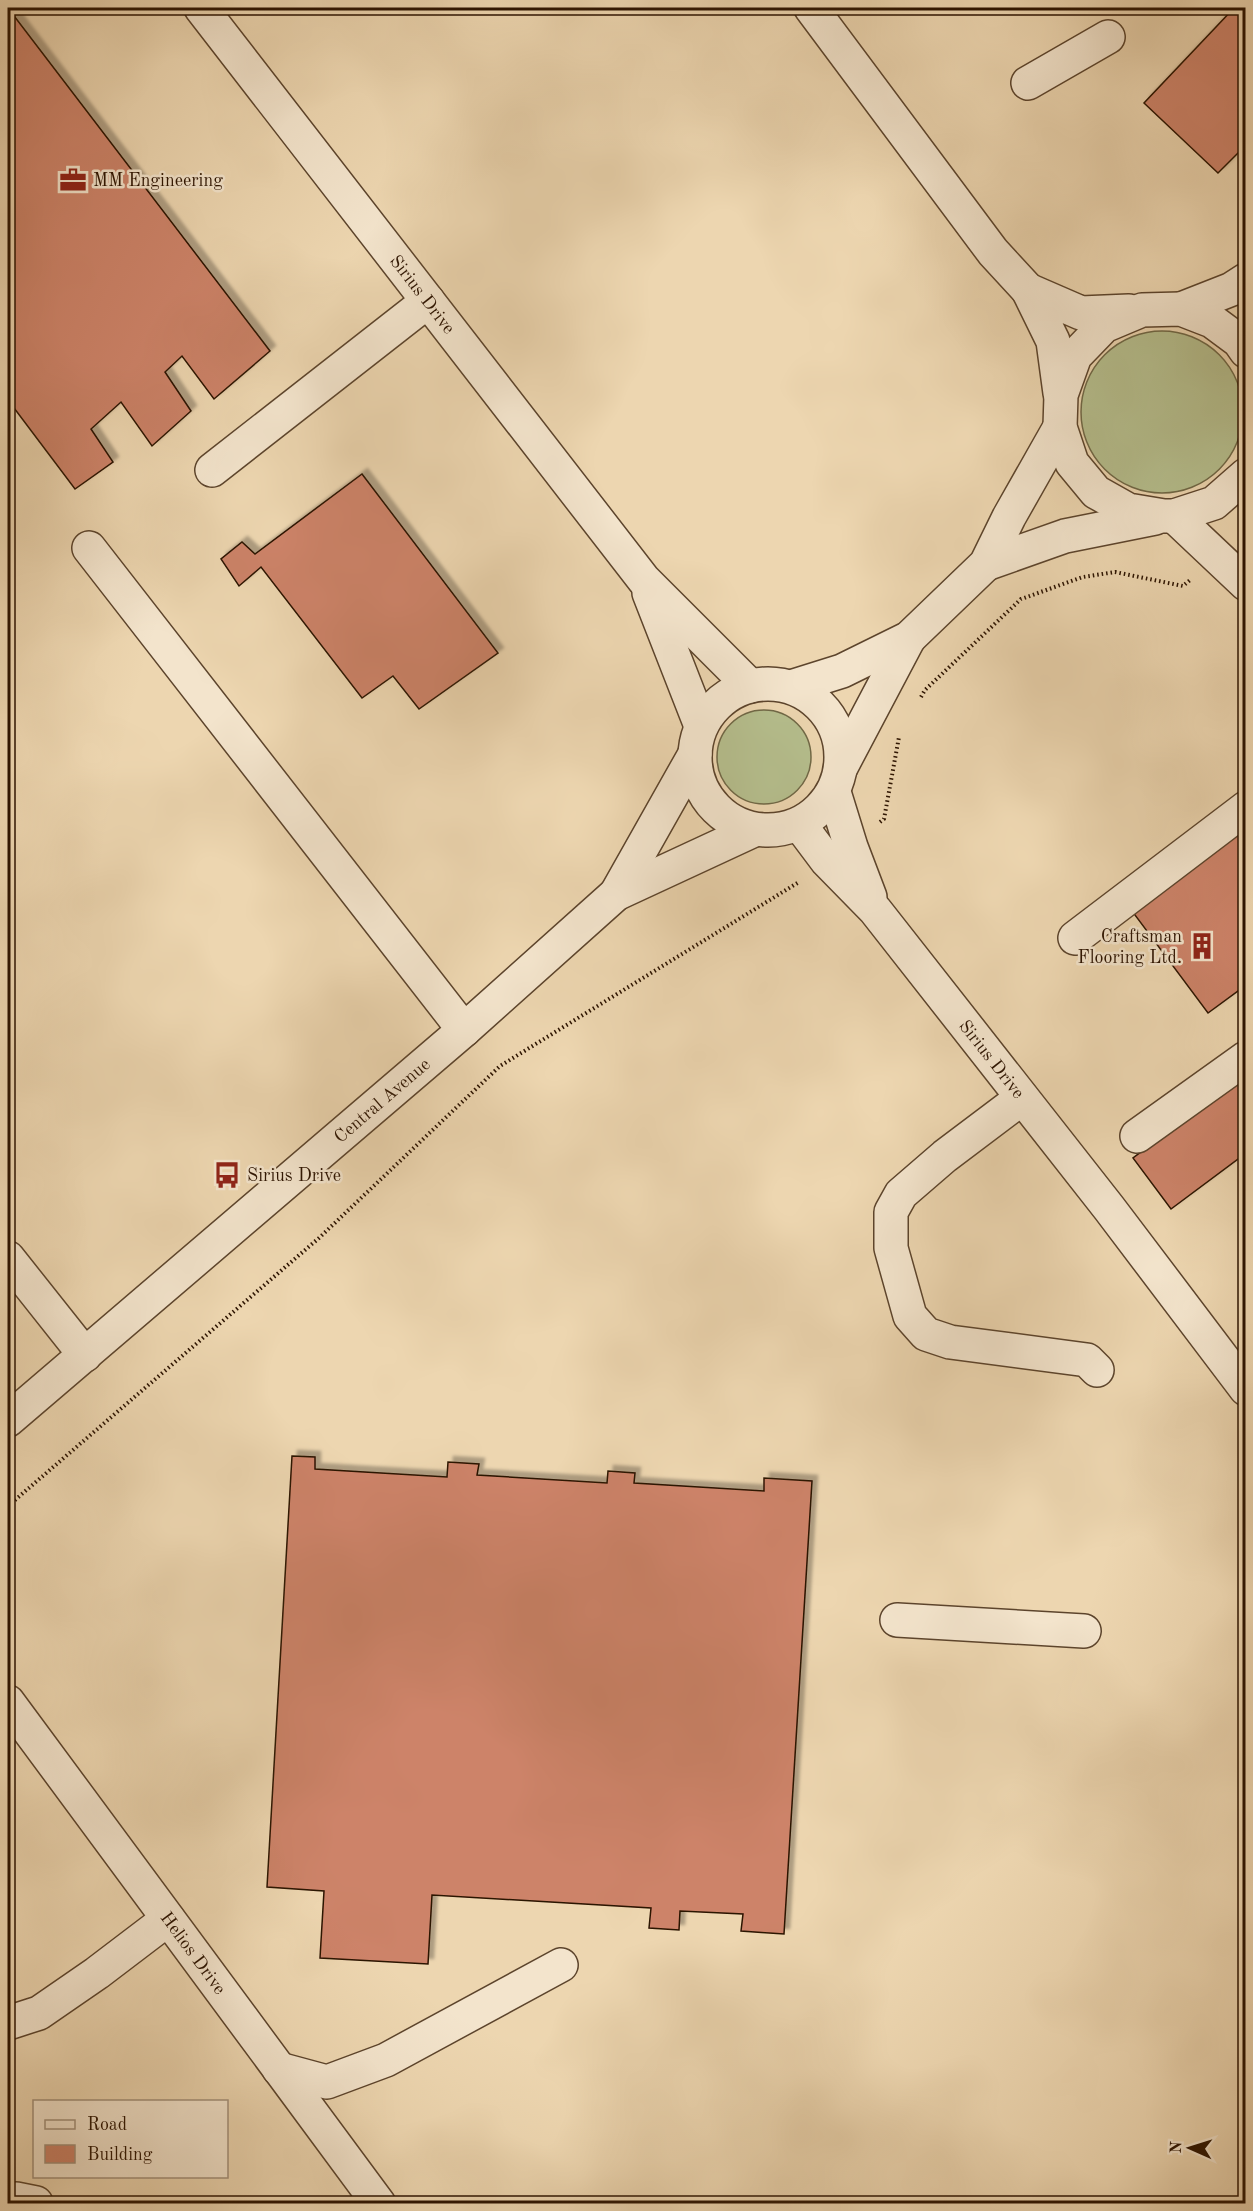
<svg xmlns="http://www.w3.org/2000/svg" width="1253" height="2211" viewBox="0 0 1253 2211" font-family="'Old Standard TT',serif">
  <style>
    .green { fill: #b5be8d; stroke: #706846; stroke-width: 1.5 }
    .building { fill: #cd8369; stroke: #2c1300; stroke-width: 1.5; filter: url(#shadow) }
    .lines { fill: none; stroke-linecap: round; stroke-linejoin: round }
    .minor-casing { stroke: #5c442c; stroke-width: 36 }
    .path { stroke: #2c1300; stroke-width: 4; stroke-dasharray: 1.5 3; stroke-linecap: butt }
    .minor { stroke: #f3e4cc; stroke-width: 33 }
    .labels { text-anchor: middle; stroke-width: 5; stroke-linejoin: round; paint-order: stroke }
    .poi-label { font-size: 18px; fill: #2c1300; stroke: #f3e4cc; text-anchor: start }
    .street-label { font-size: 18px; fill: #2c1300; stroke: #f3e4cc }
  </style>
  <defs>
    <filter id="shadow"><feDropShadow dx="5.5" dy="-5.5" stdDeviation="1.5" flood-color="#0004"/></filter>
  </defs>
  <rect width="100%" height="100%" fill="#edd6b0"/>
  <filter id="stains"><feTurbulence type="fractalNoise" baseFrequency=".00333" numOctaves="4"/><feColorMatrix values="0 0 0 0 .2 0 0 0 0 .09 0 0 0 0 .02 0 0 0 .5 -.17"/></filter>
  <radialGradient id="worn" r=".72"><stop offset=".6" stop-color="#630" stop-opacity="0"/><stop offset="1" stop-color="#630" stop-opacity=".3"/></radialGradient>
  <g class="green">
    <circle cx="1162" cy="412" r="81"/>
    <circle cx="764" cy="757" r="47"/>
  </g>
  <g class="building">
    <polygon points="8,8 270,351 214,399 182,356 165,372 191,411 152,446 121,402 91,429 113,462 75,489 8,400"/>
    <polygon points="1234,8 1246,8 1246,145 1218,173 1144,103"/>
    <polygon points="362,474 498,653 419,709 393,676 362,698 261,567 239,586 221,559 242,542 255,554"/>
    <polygon points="1233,828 1246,845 1246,985 1208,1013 1129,907"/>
    <polygon points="1246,1074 1246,1153 1171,1209 1133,1158"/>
    <polygon points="292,1456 315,1457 315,1469 447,1477 448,1462 479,1464 477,1475 607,1483 608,1471 635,1473 634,1483 764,1491 764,1478 812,1481 784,1934 741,1931 743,1914 680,1911 679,1930 649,1928 651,1908 432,1895 428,1964 320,1958 324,1891 267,1887"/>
  </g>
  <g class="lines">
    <defs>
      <g id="minor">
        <path id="s1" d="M201,8L644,580L750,686"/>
        <polyline points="811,8 993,252 1028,290"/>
        <polyline points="1028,83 1108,37"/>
        <polyline points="1181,309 1232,289 1246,280"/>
        <polyline points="1246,351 1239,341 1212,321 1181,309 1142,310 1104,326 1075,356 1061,395 1060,427 1072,463 1096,492 1128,510 1164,516 1174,516 1214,503 1246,475"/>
        <polyline points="1060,393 1053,341 1028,290 1081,313 1129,311"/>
        <polyline points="212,470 428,301"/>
        <polyline points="1174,516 1246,584"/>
        <polyline points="89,548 464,1030"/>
        <polyline points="986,564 1065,536 1155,518"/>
        <polyline points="649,593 701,726"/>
        <circle cx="768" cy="757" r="73"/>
        <polyline points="791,687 842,671 909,638 986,564 1009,517 1060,427"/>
        <polyline points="841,767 909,638"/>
        <polyline points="834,792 851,847 870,897"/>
        <path id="s2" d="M800,825L827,861L875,910L1109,1208L1246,1389"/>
        <polyline points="616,894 695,754"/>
        <polyline points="1075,938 1246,808"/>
        <polyline points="1022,1098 945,1156 901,1194 891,1212 891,1248 910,1316 926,1334 950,1342 1087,1360 1097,1370"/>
        <polyline points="1137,1136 1246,1058"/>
        <polyline points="8,1258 85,1355"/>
        <path id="s3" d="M8,1420L464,1030L616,894L754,830"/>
        <polyline points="897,1620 1084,1631"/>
        <path id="s4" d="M8,1702L379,2204"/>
        <polyline points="8,2023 39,2013 97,1973 168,1919"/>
        <polyline points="279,2069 327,2082 386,2060 561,1965"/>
        <polyline points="8,2202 16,2199 36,2203"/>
      </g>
    </defs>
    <use href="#minor" class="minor-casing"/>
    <g class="path">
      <polyline points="921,697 925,690 1021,599 1083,577 1115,572 1183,586 1190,580"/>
      <polyline points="880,822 884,819 899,737"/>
      <polyline points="8,1506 319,1238 500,1066 799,882"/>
    </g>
    <use href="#minor" class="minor"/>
  </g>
  <defs>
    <symbol id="office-bare" viewBox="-9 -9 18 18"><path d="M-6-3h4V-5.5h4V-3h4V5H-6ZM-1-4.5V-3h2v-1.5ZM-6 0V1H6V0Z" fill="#8f2418" stroke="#f3e4cc" stroke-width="2.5" paint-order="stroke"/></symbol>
    <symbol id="building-bare" viewBox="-9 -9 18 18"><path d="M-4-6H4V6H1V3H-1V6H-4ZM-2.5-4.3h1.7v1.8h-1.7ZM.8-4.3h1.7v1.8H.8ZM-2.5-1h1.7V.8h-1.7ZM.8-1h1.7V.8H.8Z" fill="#8f2418" stroke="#f3e4cc" stroke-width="2.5" paint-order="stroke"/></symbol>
    <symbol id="bus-bare" viewBox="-9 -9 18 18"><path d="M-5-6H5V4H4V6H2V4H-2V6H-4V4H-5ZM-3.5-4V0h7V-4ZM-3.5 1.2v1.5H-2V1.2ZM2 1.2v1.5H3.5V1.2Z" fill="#8f2418" stroke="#f3e4cc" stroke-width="2.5" paint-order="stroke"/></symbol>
  </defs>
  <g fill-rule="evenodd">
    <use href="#office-bare" x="54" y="161" width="38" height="38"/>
    <use href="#building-bare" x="1183" y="927" width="38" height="38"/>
    <use href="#bus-bare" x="208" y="1156" width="38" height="38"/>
  </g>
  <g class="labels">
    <g class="poi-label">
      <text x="93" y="186">MM Engineering</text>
      <text x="1182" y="942" text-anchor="end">Craftsman<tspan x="1182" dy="21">Flooring Ltd.</tspan></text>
      <text x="247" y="1181">Sirius Drive</text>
    </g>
    <g class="street-label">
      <text dy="6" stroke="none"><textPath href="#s1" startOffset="362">Sirius Drive</textPath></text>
      <text dy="6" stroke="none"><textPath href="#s2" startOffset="303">Sirius Drive</textPath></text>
      <text dy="6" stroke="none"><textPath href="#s3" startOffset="492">Central Avenue</textPath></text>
      <text dy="6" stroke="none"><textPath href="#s4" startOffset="312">Helios Drive</textPath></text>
    </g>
  </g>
  <rect width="1253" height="2211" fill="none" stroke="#edd6b0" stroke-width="30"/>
  <rect x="9" y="9" width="1235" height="2193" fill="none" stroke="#2c1300" stroke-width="3"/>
  <rect x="15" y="15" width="1223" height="2181" fill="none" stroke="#2c1300" stroke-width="1.5"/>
  <rect x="33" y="2100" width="195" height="78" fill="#f3e4cc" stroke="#a3907a" stroke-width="1.5"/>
  <rect x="45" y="2120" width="30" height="9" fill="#f3e4cc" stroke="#a3907a" stroke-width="1.5"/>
  <text x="87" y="2130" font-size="18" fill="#2c1300">Road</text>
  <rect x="45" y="2145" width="30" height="18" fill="#cd8369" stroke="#a3907a" stroke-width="1.5"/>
  <text x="87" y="2160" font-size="18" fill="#2c1300">Building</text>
  <g transform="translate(1190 2148) rotate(273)" stroke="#f3e4cc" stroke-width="4.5" paint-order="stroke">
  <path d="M0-4.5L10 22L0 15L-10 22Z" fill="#2c1300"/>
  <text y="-9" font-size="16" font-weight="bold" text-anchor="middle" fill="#2c1300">N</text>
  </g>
  <rect width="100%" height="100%" filter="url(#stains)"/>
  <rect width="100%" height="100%" fill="url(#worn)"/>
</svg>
